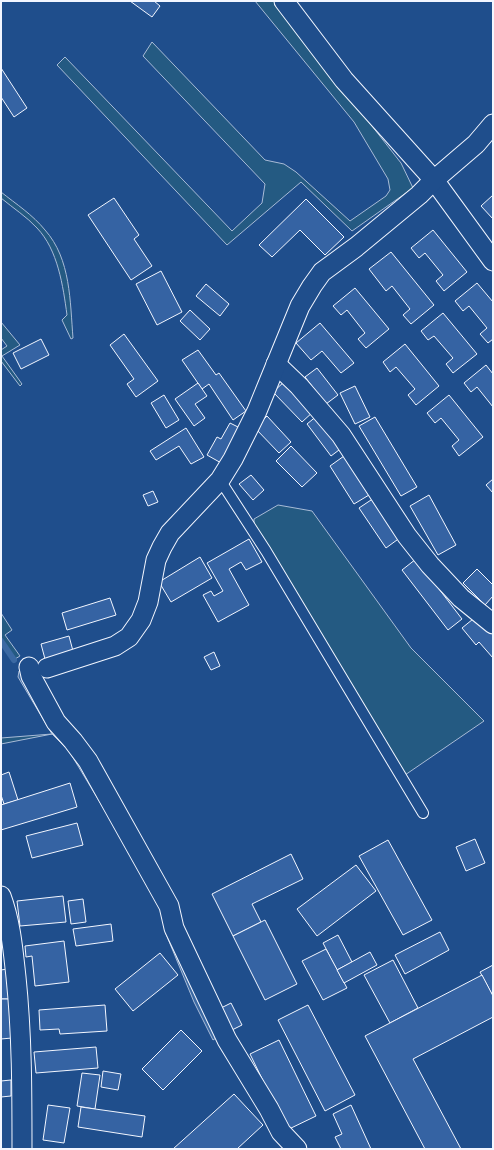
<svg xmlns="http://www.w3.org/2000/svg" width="494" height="1150" viewBox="0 0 494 1150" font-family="Merriweather,serif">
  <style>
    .green { fill: #245a82; stroke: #a8bbd7 }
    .water { fill: #3b69a3; stroke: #a8bbd7 }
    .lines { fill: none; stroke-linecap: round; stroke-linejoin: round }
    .stream { stroke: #3b69a3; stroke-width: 6 }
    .building { fill: #3563a3; stroke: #f2f6ff }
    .lane-casing { stroke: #f2f6ff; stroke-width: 12 }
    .street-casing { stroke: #f2f6ff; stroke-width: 21 }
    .lane { stroke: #1f4e8c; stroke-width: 10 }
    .street { stroke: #1f4e8c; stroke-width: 19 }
  </style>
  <rect width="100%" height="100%" fill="#1f4e8c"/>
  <g class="green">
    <polygon points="255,1 274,1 401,163 413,188 352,231 301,182 227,245 57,65 65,57 232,231 262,203 265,184 143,56 152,42 265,160 284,164 296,172 350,221 386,196 390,190 388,179 354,122"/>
    <path d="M1,192C16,204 33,215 45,230C71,259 70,302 73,338L71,339L62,320L67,315C63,286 58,250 37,228C27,217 13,208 1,198Z"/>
    <polygon points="1,322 20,345 2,356 22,384 20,386 1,361 1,350 7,346 1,338"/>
    <polygon points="278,505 312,511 411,648 484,721 405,775 254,524 254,519"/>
    <polygon points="1,613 12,630 5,635 20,656 15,659 1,639"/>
    <polygon points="52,734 1,744 1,738"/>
  </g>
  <polygon class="water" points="22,670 65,735 167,912 219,1036 213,1040 194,1002 166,934 165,920 162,912 116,829 69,751 52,734 18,677 19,671"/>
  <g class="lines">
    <polyline class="stream" points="1,641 14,660"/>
  </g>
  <g class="building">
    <polygon points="130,1 154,1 160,6 152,17"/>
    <polygon points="1,68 27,108 14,117 1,97"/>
    <polygon points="493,195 493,219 481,206"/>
    <polygon points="114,198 139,235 134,239 152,266 131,280 88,215"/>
    <polygon points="306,199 344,237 325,255 300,230 272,257 259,245"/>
    <polygon points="433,230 467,272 444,291 436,281 443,275 425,253 419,258 411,248"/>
    <polygon points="391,252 434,305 411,324 403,315 410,309 392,286 386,291 369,269"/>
    <polygon points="161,271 182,312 157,325 136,284"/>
    <polygon points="477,283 493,302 493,339 488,343 480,334 487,328 469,306 463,311 455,301"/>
    <polygon points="206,284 229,304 220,316 196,296"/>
    <polygon points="355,288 389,329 366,348 358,339 365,333 347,310 341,315 333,306"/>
    <polygon points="190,310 210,329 200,340 180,321"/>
    <polygon points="443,313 477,354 453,373 446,364 453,358 434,336 428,340 421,331"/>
    <polygon points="320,323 354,363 341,373 322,351 311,360 296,343"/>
    <polygon points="124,334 158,381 136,397 127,384 134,379 110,345"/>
    <polygon points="41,339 49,355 21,369 13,353"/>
    <polygon points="405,344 439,386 416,405 408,395 415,389 396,367 390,372 383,362"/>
    <polygon points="198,350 216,375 219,373 246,411 233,420 209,384 202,389 182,360"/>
    <polygon points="486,365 493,374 493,407 477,387 471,392 464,383"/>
    <polygon points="317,368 338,395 326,404 305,377"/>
    <polygon points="285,381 314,411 302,422 273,392"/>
    <polygon points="198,383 207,396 195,404 205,418 194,426 175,399"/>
    <polygon points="355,386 370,417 355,424 340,393"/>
    <polygon points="164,395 179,420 166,428 151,403"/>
    <polygon points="449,395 483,437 459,456 452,446 459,440 441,418 435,423 427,413"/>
    <polygon points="318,415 343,447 331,456 307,424"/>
    <polygon points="267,416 291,442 279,453 255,428"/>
    <polygon points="375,417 417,487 401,496 359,426"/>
    <polygon points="230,423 242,429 223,464 207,455 217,437 221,439"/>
    <polygon points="186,428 204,457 191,464 179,446 156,460 150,451"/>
    <polygon points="291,446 317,473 302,487 276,461"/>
    <polygon points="344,456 369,495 354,504 330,466"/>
    <polygon points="251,475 264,490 253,500 239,484"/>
    <polygon points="493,479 493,493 486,485"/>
    <polygon points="153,491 158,502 148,506 143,495"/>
    <polygon points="429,495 456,545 438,555 410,506"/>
    <polygon points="374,498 401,537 386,548 359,508"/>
    <polygon points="249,539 262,562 246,570 241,562 229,569 249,605 218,622 203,595 211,591 214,596 223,591 207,563"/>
    <polygon points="200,557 212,578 171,602 159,582"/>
    <polygon points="416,559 462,619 448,630 402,570"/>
    <polygon points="477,569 493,585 493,596 485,605 463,583"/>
    <polygon points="110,598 116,615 67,630 62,613"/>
    <polygon points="478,615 493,634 493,658 479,642 476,645 462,628"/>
    <polygon points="69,636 73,651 45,659 41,644"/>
    <polygon points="214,652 220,666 211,670 204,657"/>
    <polygon points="9,772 18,800 4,804 1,795 1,775"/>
    <polygon points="70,783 77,807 1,830 1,805"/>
    <polygon points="77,823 83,845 32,858 26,836"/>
    <polygon points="475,839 485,863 466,871 456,847"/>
    <polygon points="388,840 432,920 403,935 359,856"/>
    <polygon points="291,854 303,879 252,904 261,922 233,936 212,894"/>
    <polygon points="356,865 376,891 317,936 297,909"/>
    <polygon points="63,896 66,922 20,926 17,901"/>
    <polygon points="83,899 86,922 71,924 68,901"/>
    <polygon points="265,920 297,984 265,1000 233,936"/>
    <polygon points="111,924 113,941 76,946 73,929"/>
    <polygon points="440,932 449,950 405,974 395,955"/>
    <polygon points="338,935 352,962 337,970 323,943"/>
    <polygon points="64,941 69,982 35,986 32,956 26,957 25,946"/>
    <polygon points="326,949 347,988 323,1000 302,961"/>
    <polygon points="370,952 377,965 344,983 337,970"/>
    <polygon points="160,953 178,975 133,1011 115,989"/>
    <polygon points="393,960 418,1008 390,1023 364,975"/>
    <polygon points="493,965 493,996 480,972"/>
    <polygon points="7,969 9,999 1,999 1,970"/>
    <polygon points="482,975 493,996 493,1017 413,1059 461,1149 425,1149 365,1036"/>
    <polygon points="1,999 9,999 12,1038 1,1039"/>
    <polygon points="231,1003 242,1025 232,1030 221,1008"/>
    <polygon points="105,1005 107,1031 60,1034 59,1029 40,1030 39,1010"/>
    <polygon points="308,1005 355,1095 325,1111 278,1020"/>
    <polygon points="181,1030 202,1051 163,1090 142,1069"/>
    <polygon points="279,1040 316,1116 287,1130 250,1054"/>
    <polygon points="96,1047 98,1068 36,1073 34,1052"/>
    <polygon points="103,1071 121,1074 118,1090 101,1087"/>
    <polygon points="82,1073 100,1075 95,1109 77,1106"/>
    <polygon points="11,1080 11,1096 1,1097 1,1081"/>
    <polygon points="234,1094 263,1125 237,1149 173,1149"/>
    <polygon points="48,1105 70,1108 64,1143 43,1140"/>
    <polygon points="351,1105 371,1149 341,1149 335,1137 342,1134 333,1114"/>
    <polygon points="81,1107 145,1116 142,1137 78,1127"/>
  </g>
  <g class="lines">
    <defs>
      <polyline id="lane" points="220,480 266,551 423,813"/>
      <g id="street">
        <polyline points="284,1 344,80 434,180 493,261"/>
        <polyline points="276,364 299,386 341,435 407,536 430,565 461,598 493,624"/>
        <polyline points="29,667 31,676 56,722 73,741 88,761 169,906 174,928 227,1040 269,1109 281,1132 297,1149"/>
        <polyline points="47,668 115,646 129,637 141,620 148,602 156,560 162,547 170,533 220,480 233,459 257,411 300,306 312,286 322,272 356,247 419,195 434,180 476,144 493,124"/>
        <path d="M1,896C11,923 13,950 16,977C22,1035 22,1091 22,1149"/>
      </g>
    </defs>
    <use href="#lane" class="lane-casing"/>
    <use href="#street" class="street-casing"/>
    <use href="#lane" class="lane"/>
    <use href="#street" class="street"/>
  </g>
  <rect width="494" height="1150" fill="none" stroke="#f2f6ff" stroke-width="4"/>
</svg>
